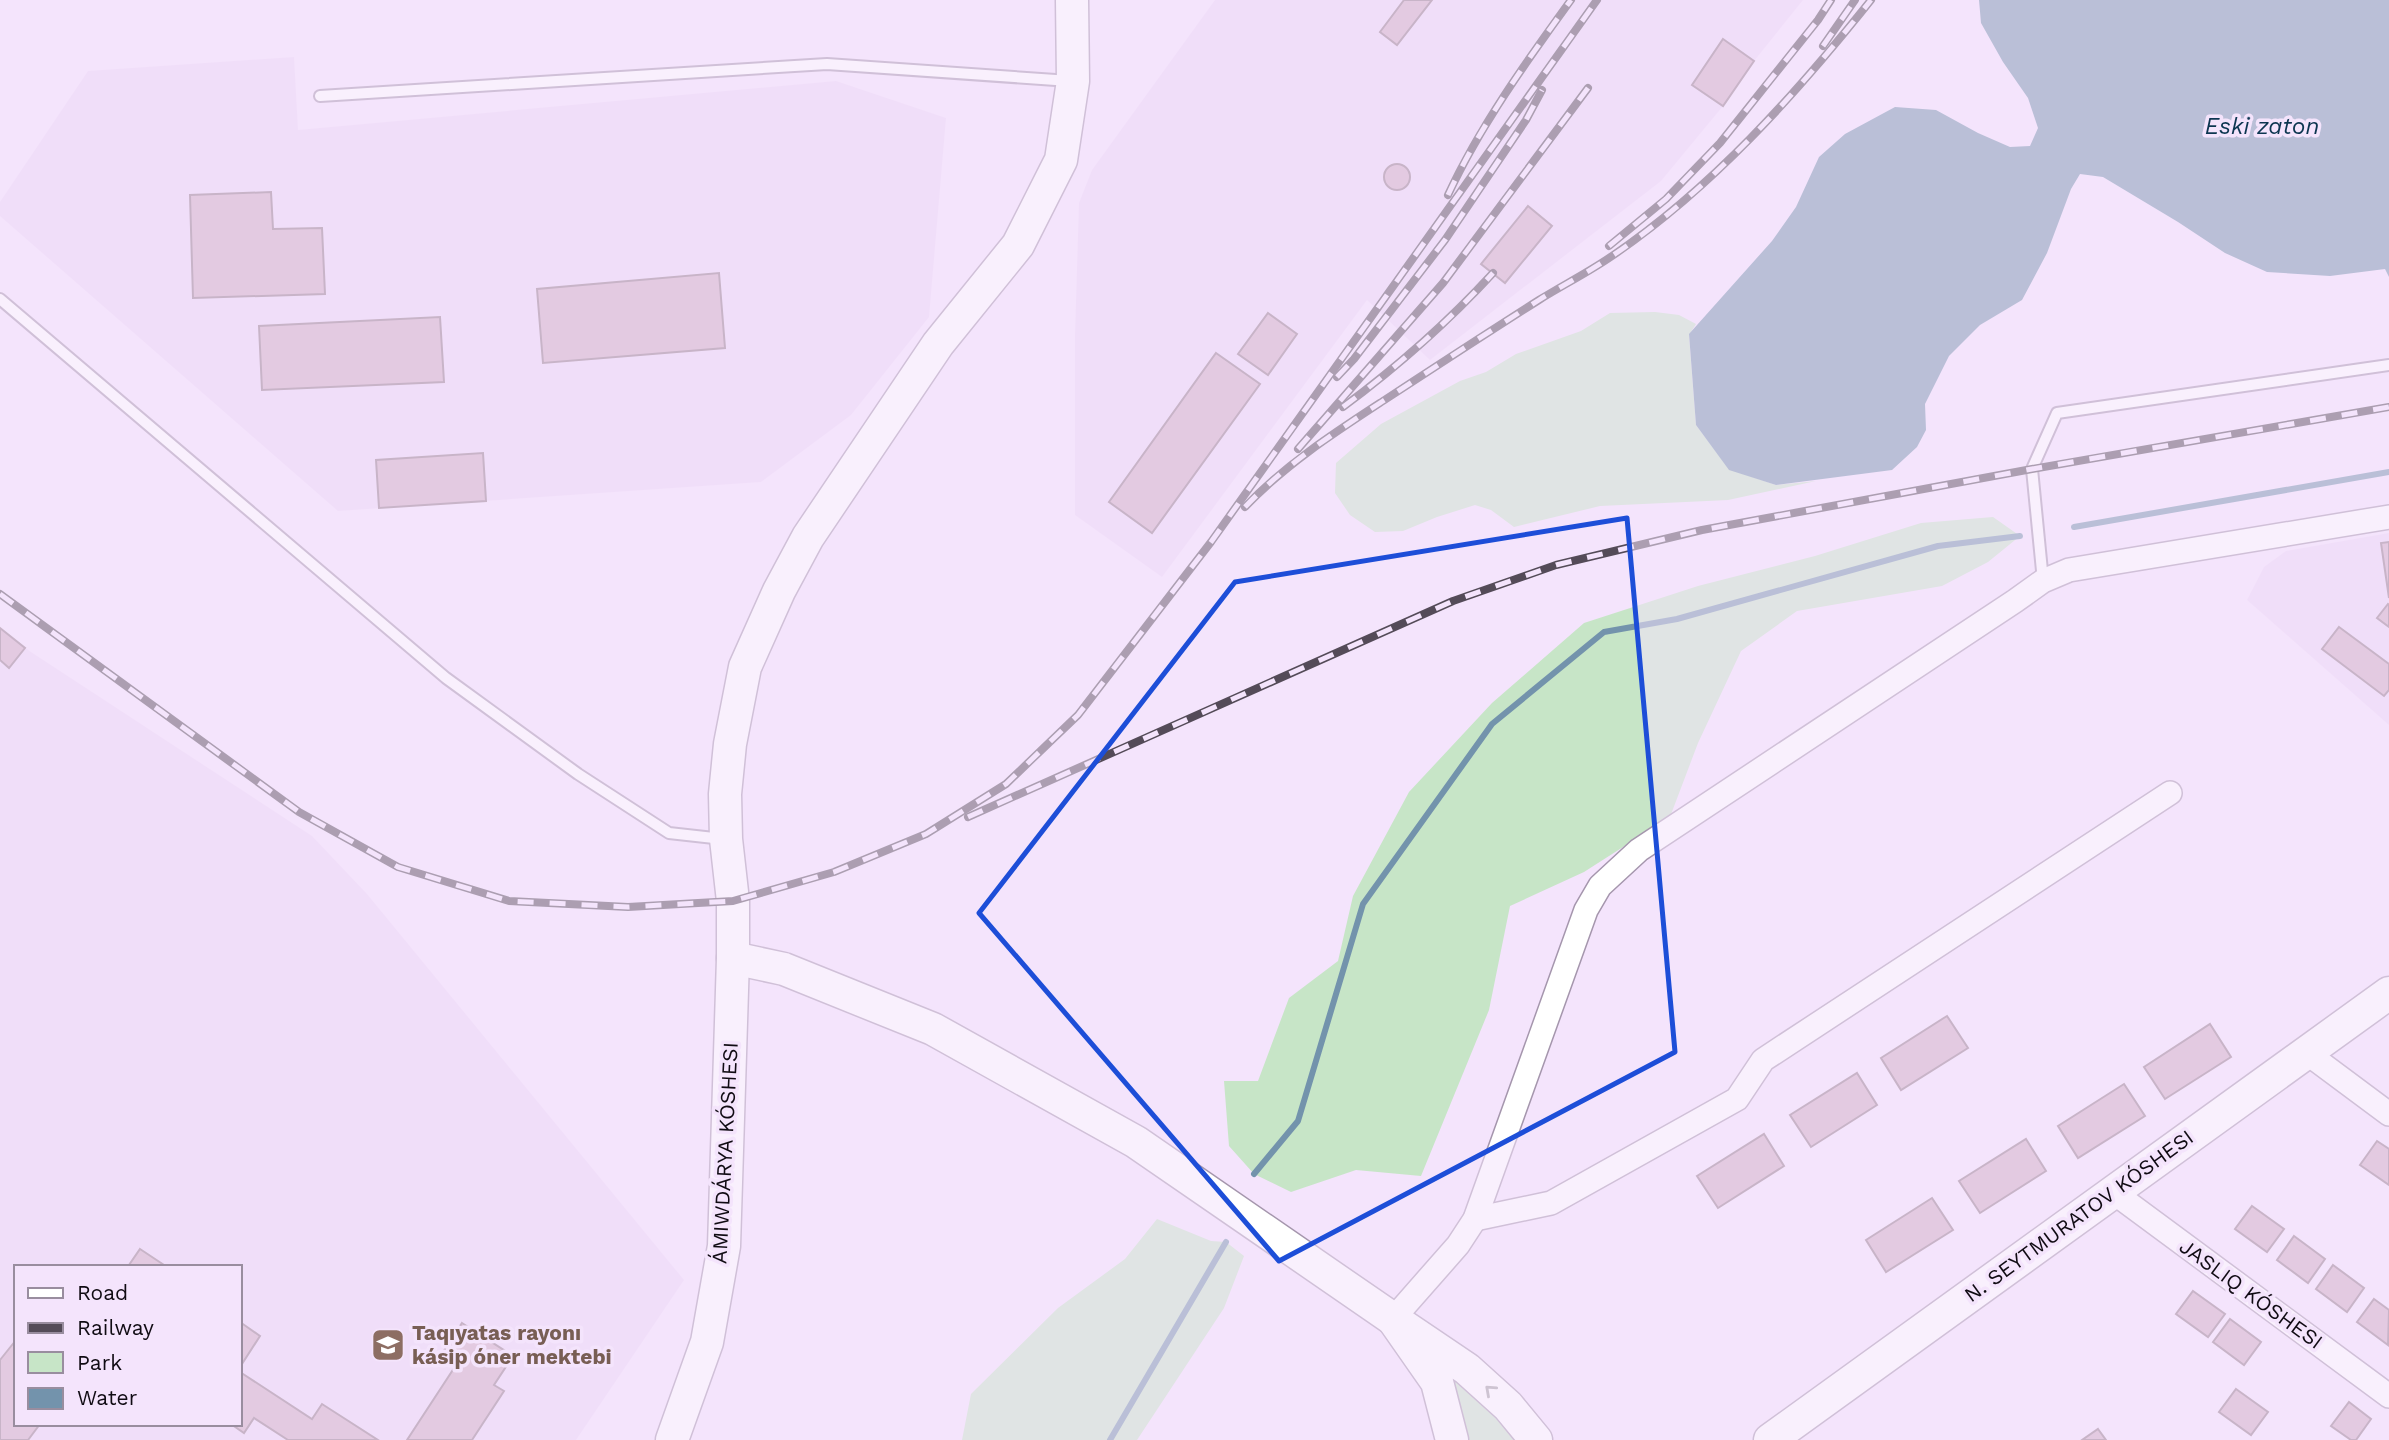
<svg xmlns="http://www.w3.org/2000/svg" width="2389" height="1440" viewBox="0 0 2389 1440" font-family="'Work Sans',sans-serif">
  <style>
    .built { fill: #ecd8f7; fill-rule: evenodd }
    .green { fill: #c7e5c7 }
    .water { fill: #7393ac }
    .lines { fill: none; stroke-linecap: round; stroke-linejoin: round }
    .stream { stroke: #7393ac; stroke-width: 6 }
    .building { fill: #cfabc2; stroke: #937b8a; stroke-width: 2 }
    .lane-casing { stroke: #a596ad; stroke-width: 14 }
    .street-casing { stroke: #a596ad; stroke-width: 26 }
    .secondary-casing { stroke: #a596ad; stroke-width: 35 }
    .lane { stroke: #fff; stroke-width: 10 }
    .street { stroke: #fff; stroke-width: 23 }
    .secondary { stroke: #fff; stroke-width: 32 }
    .rail-casing { stroke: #544b58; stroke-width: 8 }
    .rail { stroke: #f4e4fc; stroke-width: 5; stroke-dasharray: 16; stroke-linecap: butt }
    .oneway { stroke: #9f9da1 }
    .marked { fill: none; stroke: #1d4ed8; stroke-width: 5; stroke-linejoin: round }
    .labels { text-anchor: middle; stroke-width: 7; stroke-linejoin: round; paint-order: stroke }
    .street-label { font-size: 21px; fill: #100b13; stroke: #f4e4fc }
    .education-label { font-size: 21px; font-weight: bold; fill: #785e54; stroke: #f4e4fc; text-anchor: start }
    .water-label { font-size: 23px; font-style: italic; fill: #0c3550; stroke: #f4e4fc }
  </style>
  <rect width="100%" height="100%" fill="#f4e4fc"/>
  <g class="built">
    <polygon points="1215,0 1803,0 1754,61 1723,106 1661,181 1430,360 1367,300 1162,577 1075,515 1075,335 1079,203 1092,170"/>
    <polygon points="294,57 298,130 836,81 946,118 929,317 851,415 761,482 338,511 0,216 0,202 88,71"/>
    <polygon points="2389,533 2389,725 2247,600 2264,567 2286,551"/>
    <path d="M0,628L31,652L312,836L367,894L684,1280L576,1440H0ZM16,1267H240V1424H16Z"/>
  </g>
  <g class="green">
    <polygon points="1655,312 1679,315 1696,324 1689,335 1696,425 1729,469 1776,485 1816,481 1728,500 1600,506 1514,527 1491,510 1475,505 1437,517 1403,531 1375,532 1350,515 1335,493 1336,463 1381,424 1460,381 1486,372 1516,354 1581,331 1610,313"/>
    <polygon points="1993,517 2020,536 1988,562 1942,586 1797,611 1741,651 1698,743 1670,817 1584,872 1510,906 1489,1010 1421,1176 1356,1170 1291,1192 1254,1174 1229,1146 1224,1081 1258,1081 1289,998 1338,961 1353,896 1409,792 1492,703 1584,623 1698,586 1815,556 1921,523"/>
    <polygon points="1157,1219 1211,1241 1226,1242 1244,1256 1224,1308 1137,1440 962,1440 971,1394 1058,1308 1125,1259"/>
    <polygon points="1441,1367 1523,1440 1463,1440"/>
  </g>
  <polygon class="water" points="1979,0 2389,0 2389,277 2385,269 2330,276 2267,272 2225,253 2178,222 2103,177 2080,174 2071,189 2047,253 2022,300 1980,325 1949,356 1925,404 1926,430 1917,447 1892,470 1776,485 1729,470 1696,425 1689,334 1772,241 1796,207 1819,157 1845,134 1895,107 1936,110 1978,133 2010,147 2030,146 2038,128 2028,98 2003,62 1981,23"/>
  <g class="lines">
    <g class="stream">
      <polyline points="2074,527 2389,472"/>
      <polyline points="1254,1174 1298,1121 1363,904 1492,724 1604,632 1677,619 1938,546 2020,536"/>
      <polyline points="1110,1440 1226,1242"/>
    </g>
  </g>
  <g class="building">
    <polygon points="1404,0 1432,0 1397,45 1380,32"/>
    <polygon points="1723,39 1754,61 1723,106 1692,85"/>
    <circle cx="1397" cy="177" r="13"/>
    <polygon points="271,192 273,229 322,228 325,294 193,298 190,195"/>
    <polygon points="1528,206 1552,226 1505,283 1481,264"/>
    <polygon points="719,273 725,348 543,363 537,289"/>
    <polygon points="1268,313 1297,334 1268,375 1238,354"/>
    <polygon points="440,317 444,382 262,390 259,326"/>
    <polygon points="1216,353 1260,384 1152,533 1109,502"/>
    <polygon points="483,453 486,501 379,508 376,460"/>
    <polygon points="2389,542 2389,598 2381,543"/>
    <polygon points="2388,604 2389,605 2389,627 2377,618"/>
    <polygon points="2339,627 2389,664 2389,690 2384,696 2322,649"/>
    <polygon points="0,628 25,648 9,668 0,660"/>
    <polygon points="1947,1016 1968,1048 1901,1090 1881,1058"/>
    <polygon points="2210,1024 2231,1057 2165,1099 2144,1067"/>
    <polygon points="1857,1073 1877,1105 1811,1147 1790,1115"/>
    <polygon points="2124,1084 2145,1116 2078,1158 2058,1126"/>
    <polygon points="1764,1134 1784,1166 1718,1208 1697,1176"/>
    <polygon points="2026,1139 2046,1171 1980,1213 1959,1181"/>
    <polygon points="2377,1141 2389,1149 2389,1185 2360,1165"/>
    <polygon points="1932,1198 1953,1230 1886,1272 1866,1240"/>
    <polygon points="2252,1206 2284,1229 2267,1252 2235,1229"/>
    <polygon points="2294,1236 2325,1259 2308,1283 2277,1260"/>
    <polygon points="140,1249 167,1267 132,1267 129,1265"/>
    <polygon points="2333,1265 2364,1288 2347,1312 2316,1289"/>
    <polygon points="2193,1291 2225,1314 2208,1337 2176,1314"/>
    <polygon points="2374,1299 2389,1310 2388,1345 2357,1322"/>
    <polygon points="2230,1319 2261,1342 2244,1365 2213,1342"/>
    <polygon points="240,1322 260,1336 240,1367"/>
    <polygon points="462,1323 513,1356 494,1385 504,1391 472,1440 407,1440 458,1362 443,1352"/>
    <polygon points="16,1340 16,1424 40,1424 28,1440 0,1440 0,1360"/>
    <polygon points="240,1372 312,1419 322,1404 378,1440 288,1440 254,1418 244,1433 231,1424 240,1424"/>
    <polygon points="2236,1389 2268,1412 2251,1435 2219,1412"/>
    <polygon points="2349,1402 2371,1419 2356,1440 2351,1440 2331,1426"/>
    <polygon points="2098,1429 2106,1440 2082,1440"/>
  </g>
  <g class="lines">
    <defs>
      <g id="lane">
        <polyline points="320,96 827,64 1070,81"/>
        <polyline points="0,299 446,678 578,774 669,833 723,839"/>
        <polyline points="2043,581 2032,469 2057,413 2389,365"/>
      </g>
      <g id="street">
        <polyline points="2307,1053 2389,1114"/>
        <polyline points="2113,1192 2389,1396"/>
        <polyline points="1475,1219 1551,1203 1737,1099 1763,1060 2170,793"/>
        <polyline points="1393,1319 1458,1245 1475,1219 1586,910 1600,886 1639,850 2015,601 2043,581 2069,570 2389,517"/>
      </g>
      <g id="secondary">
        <polyline points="733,958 784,969 933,1029 1136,1142 1393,1319"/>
        <polyline points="672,1440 707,1342 724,1246 733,958 733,901 726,839 725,794 730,744 745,667 779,591 808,537 938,344 1018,245 1061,160 1073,81 1072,0"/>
        <polyline points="1452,1440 1437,1382 1393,1319 1467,1369 1508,1406 1536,1440"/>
        <polyline points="1770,1440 2389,993"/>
      </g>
    </defs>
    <use href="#lane" class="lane-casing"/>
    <use href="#street" class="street-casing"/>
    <use href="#secondary" class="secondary-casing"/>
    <use href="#lane" class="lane"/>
    <use href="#street" class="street"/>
    <use href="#secondary" class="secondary"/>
    <defs>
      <g id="rail">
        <polyline points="1823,46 1855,0"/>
        <path d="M1448,195C1480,126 1526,62 1571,0"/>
        <polyline points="1609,246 1666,199 1720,143 1818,20 1831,0"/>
        <polyline points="1337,377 1354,359 1445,240 1526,120 1542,90"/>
        <path d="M1343,407C1397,367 1447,323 1493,273"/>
        <polyline points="1298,449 1443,283 1588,88"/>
        <path d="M1245,507C1286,464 1334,433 1383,401C1435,367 1487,333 1539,300C1563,285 1589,272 1612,256C1712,188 1796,94 1871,0"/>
        <polyline points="0,594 299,812 398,867 509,901 628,907 733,901 834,872 926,834 1006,784 1078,715 1211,542 1597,0"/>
        <polyline points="968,817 1453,601 1556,565 1702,530 2032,469 2389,407"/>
      </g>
    </defs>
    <use href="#rail" class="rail-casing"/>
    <use href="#rail" class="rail"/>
  </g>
  <defs><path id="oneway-chevron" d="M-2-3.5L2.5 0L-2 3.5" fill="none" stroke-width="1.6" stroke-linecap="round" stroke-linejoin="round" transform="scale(1.75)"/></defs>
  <use class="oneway" href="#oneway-chevron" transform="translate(1490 1390) rotate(-138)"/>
  <path d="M0 0H2389V1440H0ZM1627,518L1675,1052L1279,1261L979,913L1235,582Z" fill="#f4e4fc" fill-opacity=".55" fill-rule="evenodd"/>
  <path class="marked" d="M1627,518L1675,1052L1279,1261L979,913L1235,582Z"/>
  <defs>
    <symbol id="school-square" viewBox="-11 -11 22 22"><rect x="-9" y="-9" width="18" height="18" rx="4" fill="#8d6e63" stroke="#f4e4fc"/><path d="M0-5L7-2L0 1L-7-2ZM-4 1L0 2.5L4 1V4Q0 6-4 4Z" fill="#fff"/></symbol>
  </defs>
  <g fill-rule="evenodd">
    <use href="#school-square" x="369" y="1326" width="38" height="38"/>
  </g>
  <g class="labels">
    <g class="street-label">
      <text transform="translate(725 1153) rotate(-87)" y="7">ÁMIWDÁRYA KÓSHESI</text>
      <text transform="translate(2079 1216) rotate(-36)" y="7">N. SEYTMURATOV KÓSHESI</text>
      <text transform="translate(2251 1294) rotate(36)" y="7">JASLIQ KÓSHESI</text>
    </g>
    <g class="education-label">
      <text x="412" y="1340">Taqıyatas rayonı<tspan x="412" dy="24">kásip óner mektebi</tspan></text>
    </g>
    <g class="water-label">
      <text x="2262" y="134">Eski zaton</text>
    </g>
  </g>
  <rect x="14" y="1265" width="228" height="161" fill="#f4e4fc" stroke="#998d9f" stroke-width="2"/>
  <rect x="28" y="1288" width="35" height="10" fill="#ffffff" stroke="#998d9f" stroke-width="2"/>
  <text x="77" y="1300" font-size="21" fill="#100b13">Road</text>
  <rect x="28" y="1323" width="35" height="10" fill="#544b58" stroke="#998d9f" stroke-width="2"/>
  <text x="77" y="1335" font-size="21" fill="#100b13">Railway</text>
  <rect x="28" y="1352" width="35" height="21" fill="#c7e5c7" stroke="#998d9f" stroke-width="2"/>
  <text x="77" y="1370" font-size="21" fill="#100b13">Park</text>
  <rect x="28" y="1388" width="35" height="21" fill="#7393ac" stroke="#998d9f" stroke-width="2"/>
  <text x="77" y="1405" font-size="21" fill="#100b13">Water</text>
</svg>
